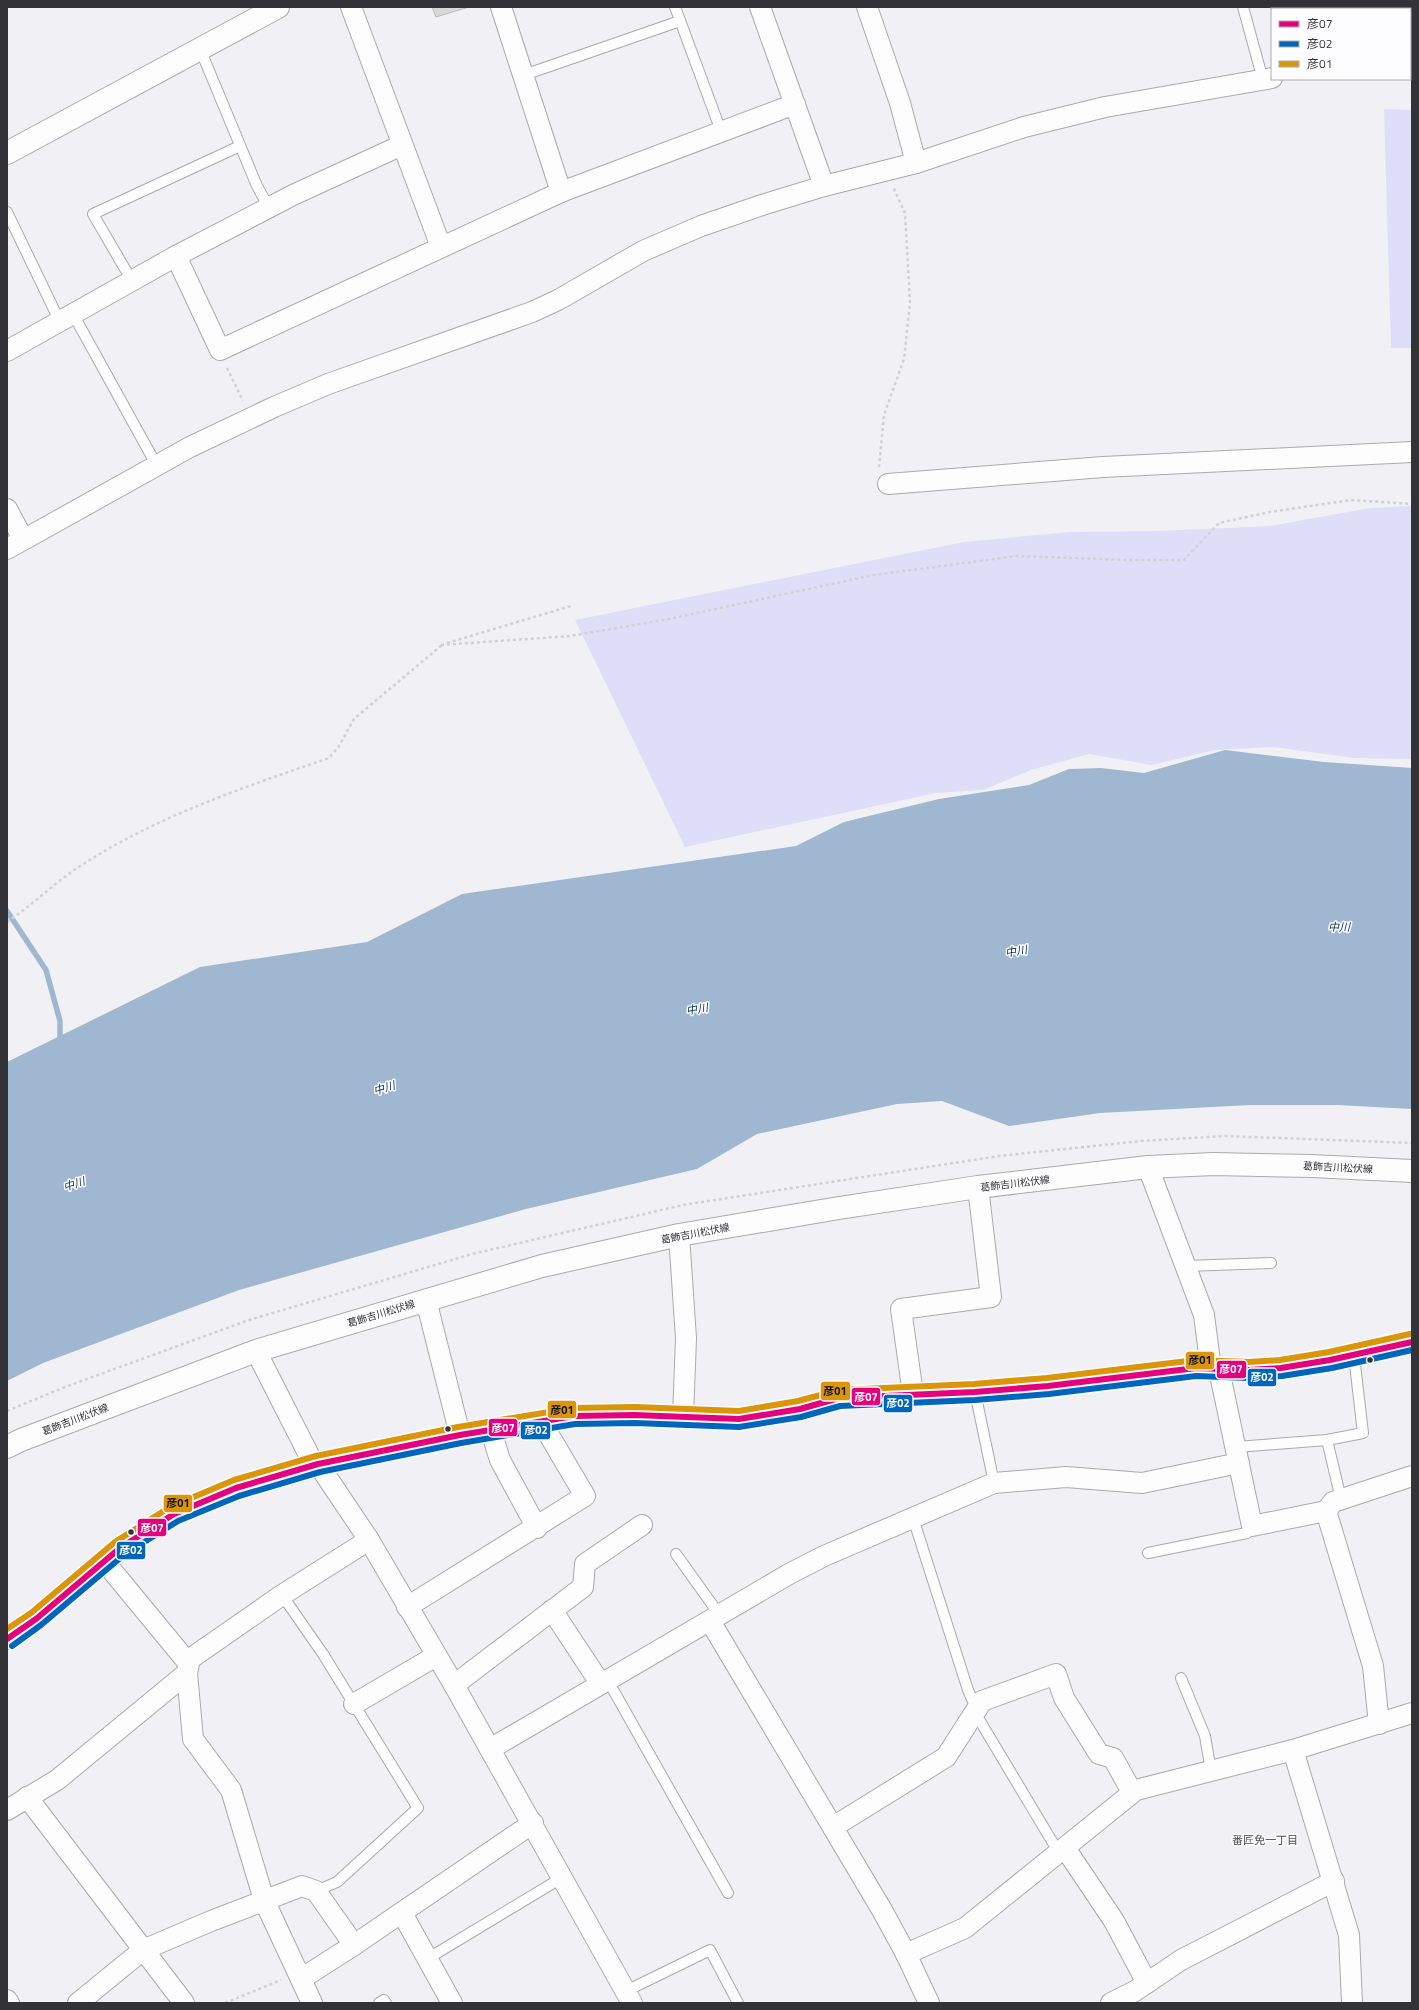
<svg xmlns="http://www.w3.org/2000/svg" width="1419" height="2010" viewBox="0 0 1419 2010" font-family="'Titillium Web','Noto Sans JP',sans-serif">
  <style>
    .green { fill: #dedef8 }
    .water { fill: #a0b7d1 }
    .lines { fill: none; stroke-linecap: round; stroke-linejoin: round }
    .stream { stroke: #a0b7d1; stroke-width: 5.5 }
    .building { fill: #d9d8d9; stroke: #bcbbbc }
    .lane-casing { stroke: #aaaaae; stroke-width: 12 }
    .street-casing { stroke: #aaaaae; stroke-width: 22 }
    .secondary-casing { stroke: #aaaaae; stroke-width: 24 }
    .primary-casing { stroke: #aaaaae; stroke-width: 24 }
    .path { stroke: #d1d1d2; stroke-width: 2.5; stroke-dasharray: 3 3; stroke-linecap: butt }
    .lane { stroke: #fdfdfe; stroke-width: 10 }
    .street { stroke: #fdfdfe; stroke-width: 20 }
    .secondary { stroke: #fdfdfe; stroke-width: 22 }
    .primary { stroke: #fdfdfe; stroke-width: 22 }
    .bus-1-casing { stroke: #fdfdff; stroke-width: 9 }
    .bus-2-casing { stroke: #fdfdff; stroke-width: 9 }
    .bus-3-casing { stroke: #fdfdff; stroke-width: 9 }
    .bus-1 { stroke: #e5007d; stroke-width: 6 }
    .bus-2 { stroke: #0065bd; stroke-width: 6 }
    .bus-3 { stroke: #da9508; stroke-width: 6 }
    .bus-dot { fill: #333337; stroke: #fdfdff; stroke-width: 1.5 }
    .labels { text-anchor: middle; stroke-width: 3; stroke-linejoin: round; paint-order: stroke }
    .street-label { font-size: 10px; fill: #333337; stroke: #fdfdff }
    .water-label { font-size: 11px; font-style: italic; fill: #002f5b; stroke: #fdfdff }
    .neighbourhood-label { font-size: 11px; fill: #4b4b52; stroke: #fdfdff }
    .line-badge { stroke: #fdfdff; stroke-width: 1.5 }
    .badge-label { font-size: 11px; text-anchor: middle; font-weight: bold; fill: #fff }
    .pale-badge-label { font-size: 11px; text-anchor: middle; font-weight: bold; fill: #111 }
  </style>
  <rect width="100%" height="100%" fill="#f1f1f5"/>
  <g class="green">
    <polygon points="1384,109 1412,110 1412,348 1391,348"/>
    <polygon points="1412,506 1412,759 1354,758 1273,747 1215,750 1152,765 1089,754 1031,770 983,790 936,793 685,847 575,620 964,542 1070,532 1160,531 1270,526 1370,508"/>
  </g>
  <polygon class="water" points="1225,750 1324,762 1412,768 1412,1109 1337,1105 1250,1105 1100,1113 1009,1126 942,1101 897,1104 757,1134 697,1169 526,1209 239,1290 43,1363 7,1381 7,1062 200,967 367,942 462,894 796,846 844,822 939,799 1029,785 1069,769 1101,768 1144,773"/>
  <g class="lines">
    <polyline class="stream" points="7,911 46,970 60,1021 60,1043"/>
  </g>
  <polygon class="building" points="432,7 469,7 436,17"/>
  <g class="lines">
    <defs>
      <g id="lane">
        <polyline points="675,7 721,131"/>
        <polyline points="1243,7 1263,80"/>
        <polyline points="200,49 257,186 269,208"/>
        <polyline points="524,75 680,21"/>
        <polyline points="7,212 60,322"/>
        <polyline points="132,281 93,214 240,146"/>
        <polyline points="73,314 157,466"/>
        <polyline points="1185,1266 1271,1263"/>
        <polyline points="975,1392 994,1483"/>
        <polyline points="1327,1440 1363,1433 1354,1356"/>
        <polyline points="1236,1447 1327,1440 1341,1499"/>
        <polyline points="913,1518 968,1690 976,1708"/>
        <polyline points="1148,1553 1247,1533 1252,1526"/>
        <polyline points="676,1554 719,1614"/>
        <polyline points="282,1595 323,1654 418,1808 337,1882 316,1891"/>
        <polyline points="1181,1678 1205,1736 1211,1771"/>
        <polyline points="607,1679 728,1893"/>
        <polyline points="974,1711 1059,1853"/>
        <polyline points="427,1959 563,1877"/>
        <polyline points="626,1991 710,1950 738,2003"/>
        <polyline points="379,2003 384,2000 386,2003"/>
      </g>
      <g id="street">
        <polyline points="351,7 441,247"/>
        <polyline points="501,7 561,192"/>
        <polyline points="760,7 824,186"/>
        <polyline points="867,7 900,103 916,163"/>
        <polyline points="1410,62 1412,62"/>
        <polyline points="176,256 220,350 561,192 795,104"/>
        <polyline points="7,351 176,256 293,195 402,145"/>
        <polyline points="888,484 1103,467 1412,452"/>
        <polyline points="7,509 23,539"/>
        <polyline points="7,549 190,447 274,407 328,384 532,312 558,300 643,251 701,226 762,205 824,186 916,163 1024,127 1105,107 1272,78"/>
        <polyline points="1148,1167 1204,1315 1211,1369"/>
        <polyline points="679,1235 686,1338 683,1417"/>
        <polyline points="426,1300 460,1435"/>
        <polyline points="256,1351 314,1465"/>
        <polyline points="1219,1370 1252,1526 1326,1511 1373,1666 1379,1724"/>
        <polyline points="913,1394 901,1309 991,1297 978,1187"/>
        <polyline points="491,1431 500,1460 537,1528"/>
        <polyline points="318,1464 369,1540 454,1685 632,2003"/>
        <polyline points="1326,1511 1333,1502 1412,1476"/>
        <polyline points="104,1561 189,1664 187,1673 193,1739 231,1790 264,1900 312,2003"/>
        <polyline points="407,1607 585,1496 542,1423"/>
        <polyline points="552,1610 600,1683"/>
        <polyline points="710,1621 882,1910 906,1954 929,2003"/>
        <path d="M7,1639L36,1619L120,1548L174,1514L236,1488L318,1464L460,1435L574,1416L635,1415L739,1419L800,1409L839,1398L975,1392L1048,1386L1196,1368C1224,1369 1252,1371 1281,1368C1325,1363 1368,1352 1412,1342"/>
        <polyline points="187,1661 282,1595 369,1540"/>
        <polyline points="454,1685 583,1587 585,1564 642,1525"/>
        <polyline points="354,1704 436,1656"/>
        <polyline points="490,1749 789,1574 824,1556 994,1483 1066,1477 1142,1483 1239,1463"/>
        <polyline points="1293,1750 1349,1935 1352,2003"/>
        <polyline points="27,1797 184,2003"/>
        <polyline points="7,1810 57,1780 187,1673"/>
        <polyline points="833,1827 946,1757 982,1701 1056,1674 1064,1698 1099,1754 1113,1758 1132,1792"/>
        <polyline points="1065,1848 1114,1921 1147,1983"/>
        <polyline points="402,1913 452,2003"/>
        <polyline points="906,1954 965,1928 1136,1790 1293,1750 1412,1713"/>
        <polyline points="301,1979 354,1945 533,1823"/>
        <polyline points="7,2000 9,2003"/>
        <polyline points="78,2003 143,1950 211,1921 302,1886 316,1891 354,1945"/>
        <polyline points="1111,2003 1135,1991 1181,1960 1334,1881"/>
      </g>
      <polyline id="secondary" points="7,153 278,7"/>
      <polyline id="primary" points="7,1447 21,1440 256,1351 542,1266 679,1235 839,1208 978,1187 1148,1167 1213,1164 1312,1166 1412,1171"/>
    </defs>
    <use href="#lane" class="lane-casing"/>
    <use href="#street" class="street-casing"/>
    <use href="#secondary" class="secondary-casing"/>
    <use href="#primary" class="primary-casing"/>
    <g class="path">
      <polyline points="227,368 243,401"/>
      <polyline points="879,467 884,415 904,359 910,303 905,213 893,187"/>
      <polyline points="447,643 571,606"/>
      <polyline points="441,645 570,636 669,619 874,575 1017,556 1127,560 1184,560 1219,523 1270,512 1351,500 1412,504"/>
      <path d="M7,922C34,904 57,880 85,863C160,815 245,787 329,758L339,746L354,719L442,645"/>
      <polyline points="7,1411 65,1387 249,1320 472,1254 683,1205 999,1156 1141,1141 1225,1136 1412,1143"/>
      <polyline points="225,2003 281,1980"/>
    </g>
    <use href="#lane" class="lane"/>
    <use href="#street" class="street"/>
    <use href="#secondary" class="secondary"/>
    <use href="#primary" class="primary"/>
    <defs>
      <polyline id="bus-1" points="7,1639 36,1619 120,1548 174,1514 236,1488 318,1464 460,1435 574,1416 635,1415 739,1419 800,1409 839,1398 975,1392 1048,1386 1196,1368 1249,1370 1281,1368 1330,1360 1412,1342"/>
      <polyline id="bus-2" points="12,1646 41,1625 125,1554 178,1521 239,1496 320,1472 461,1443 575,1424 635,1423 739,1427 801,1417 840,1406 975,1400 1049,1394 1196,1376 1249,1378 1282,1376 1332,1368 1412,1350"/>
      <polyline id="bus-3" points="7,1629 31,1613 115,1542 170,1507 234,1480 316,1456 458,1427 573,1408 635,1407 739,1411 798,1401 839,1390 974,1384 1047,1378 1196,1360 1249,1362 1280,1360 1329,1352 1410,1334"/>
    </defs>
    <use href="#bus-1" class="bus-1-casing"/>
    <use href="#bus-2" class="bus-2-casing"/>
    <use href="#bus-3" class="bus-3-casing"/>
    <use href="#bus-1" class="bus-1"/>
    <use href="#bus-2" class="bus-2"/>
    <use href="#bus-3" class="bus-3"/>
  </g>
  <g class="bus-dot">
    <circle cx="1370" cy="1360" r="3.5"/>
    <circle cx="448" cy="1429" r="3.5"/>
    <circle cx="131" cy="1532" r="3.5"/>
  </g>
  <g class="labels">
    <g class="street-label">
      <text transform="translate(1338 1167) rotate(3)" y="4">葛飾吉川松伏線</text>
      <text transform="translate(1015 1183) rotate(-7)" y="4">葛飾吉川松伏線</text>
      <text transform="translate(695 1233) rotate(-11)" y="4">葛飾吉川松伏線</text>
      <text transform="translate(381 1313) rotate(-17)" y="4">葛飾吉川松伏線</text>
      <text transform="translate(75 1419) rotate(-21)" y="4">葛飾吉川松伏線</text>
    </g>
    <g class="water-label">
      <text x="1339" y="931">中川</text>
      <text transform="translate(1016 951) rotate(-9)" y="4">中川</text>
      <text transform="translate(697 1009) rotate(-10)" y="4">中川</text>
      <text transform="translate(384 1088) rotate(-17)" y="4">中川</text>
      <text transform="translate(74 1184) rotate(-18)" y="4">中川</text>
    </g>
    <g class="neighbourhood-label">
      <text x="1265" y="1844">番匠免一丁目</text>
    </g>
  </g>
  <g class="line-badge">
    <rect x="1185" y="1351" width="30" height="19" rx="4" fill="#da9508"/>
    <rect x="1216" y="1360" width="31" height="19" rx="4" fill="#e5007d"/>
    <rect x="1247" y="1368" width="30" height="19" rx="4" fill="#0065bd"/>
    <rect x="820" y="1381" width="31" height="20" rx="4" fill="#da9508"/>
    <rect x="851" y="1387" width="30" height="19" rx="4" fill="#e5007d"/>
    <rect x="883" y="1394" width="30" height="19" rx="4" fill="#0065bd"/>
    <rect x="547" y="1400" width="30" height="19" rx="4" fill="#da9508"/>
    <rect x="488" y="1418" width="30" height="19" rx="4" fill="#e5007d"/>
    <rect x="520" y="1421" width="31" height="19" rx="4" fill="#0065bd"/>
    <rect x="163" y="1494" width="30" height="19" rx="4" fill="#da9508"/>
    <rect x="137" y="1518" width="30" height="19" rx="4" fill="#e5007d"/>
    <rect x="116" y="1541" width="30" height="19" rx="4" fill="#0065bd"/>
  </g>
  <g class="badge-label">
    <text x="1231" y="1373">彦07</text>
    <text x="1262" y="1381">彦02</text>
    <text x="866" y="1401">彦07</text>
    <text x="898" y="1407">彦02</text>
    <text x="503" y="1432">彦07</text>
    <text x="536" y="1434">彦02</text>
    <text x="152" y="1532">彦07</text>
    <text x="131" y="1554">彦02</text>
  </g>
  <g class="pale-badge-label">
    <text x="1200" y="1364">彦01</text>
    <text x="835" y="1395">彦01</text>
    <text x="562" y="1414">彦01</text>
    <text x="178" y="1507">彦01</text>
  </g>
  <rect width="1419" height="2010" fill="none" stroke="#333337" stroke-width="16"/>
  <rect x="1271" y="8" width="140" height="72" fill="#fdfdff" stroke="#acacaf"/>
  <rect x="1279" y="21" width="20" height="6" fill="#e5007d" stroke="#acacaf"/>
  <text x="1307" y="28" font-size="12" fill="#333337">彦07</text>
  <rect x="1279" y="41" width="20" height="6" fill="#0065bd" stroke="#acacaf"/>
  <text x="1307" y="48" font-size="12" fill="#333337">彦02</text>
  <rect x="1279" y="61" width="20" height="6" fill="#da9508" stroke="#acacaf"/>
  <text x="1307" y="68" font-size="12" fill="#333337">彦01</text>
</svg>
